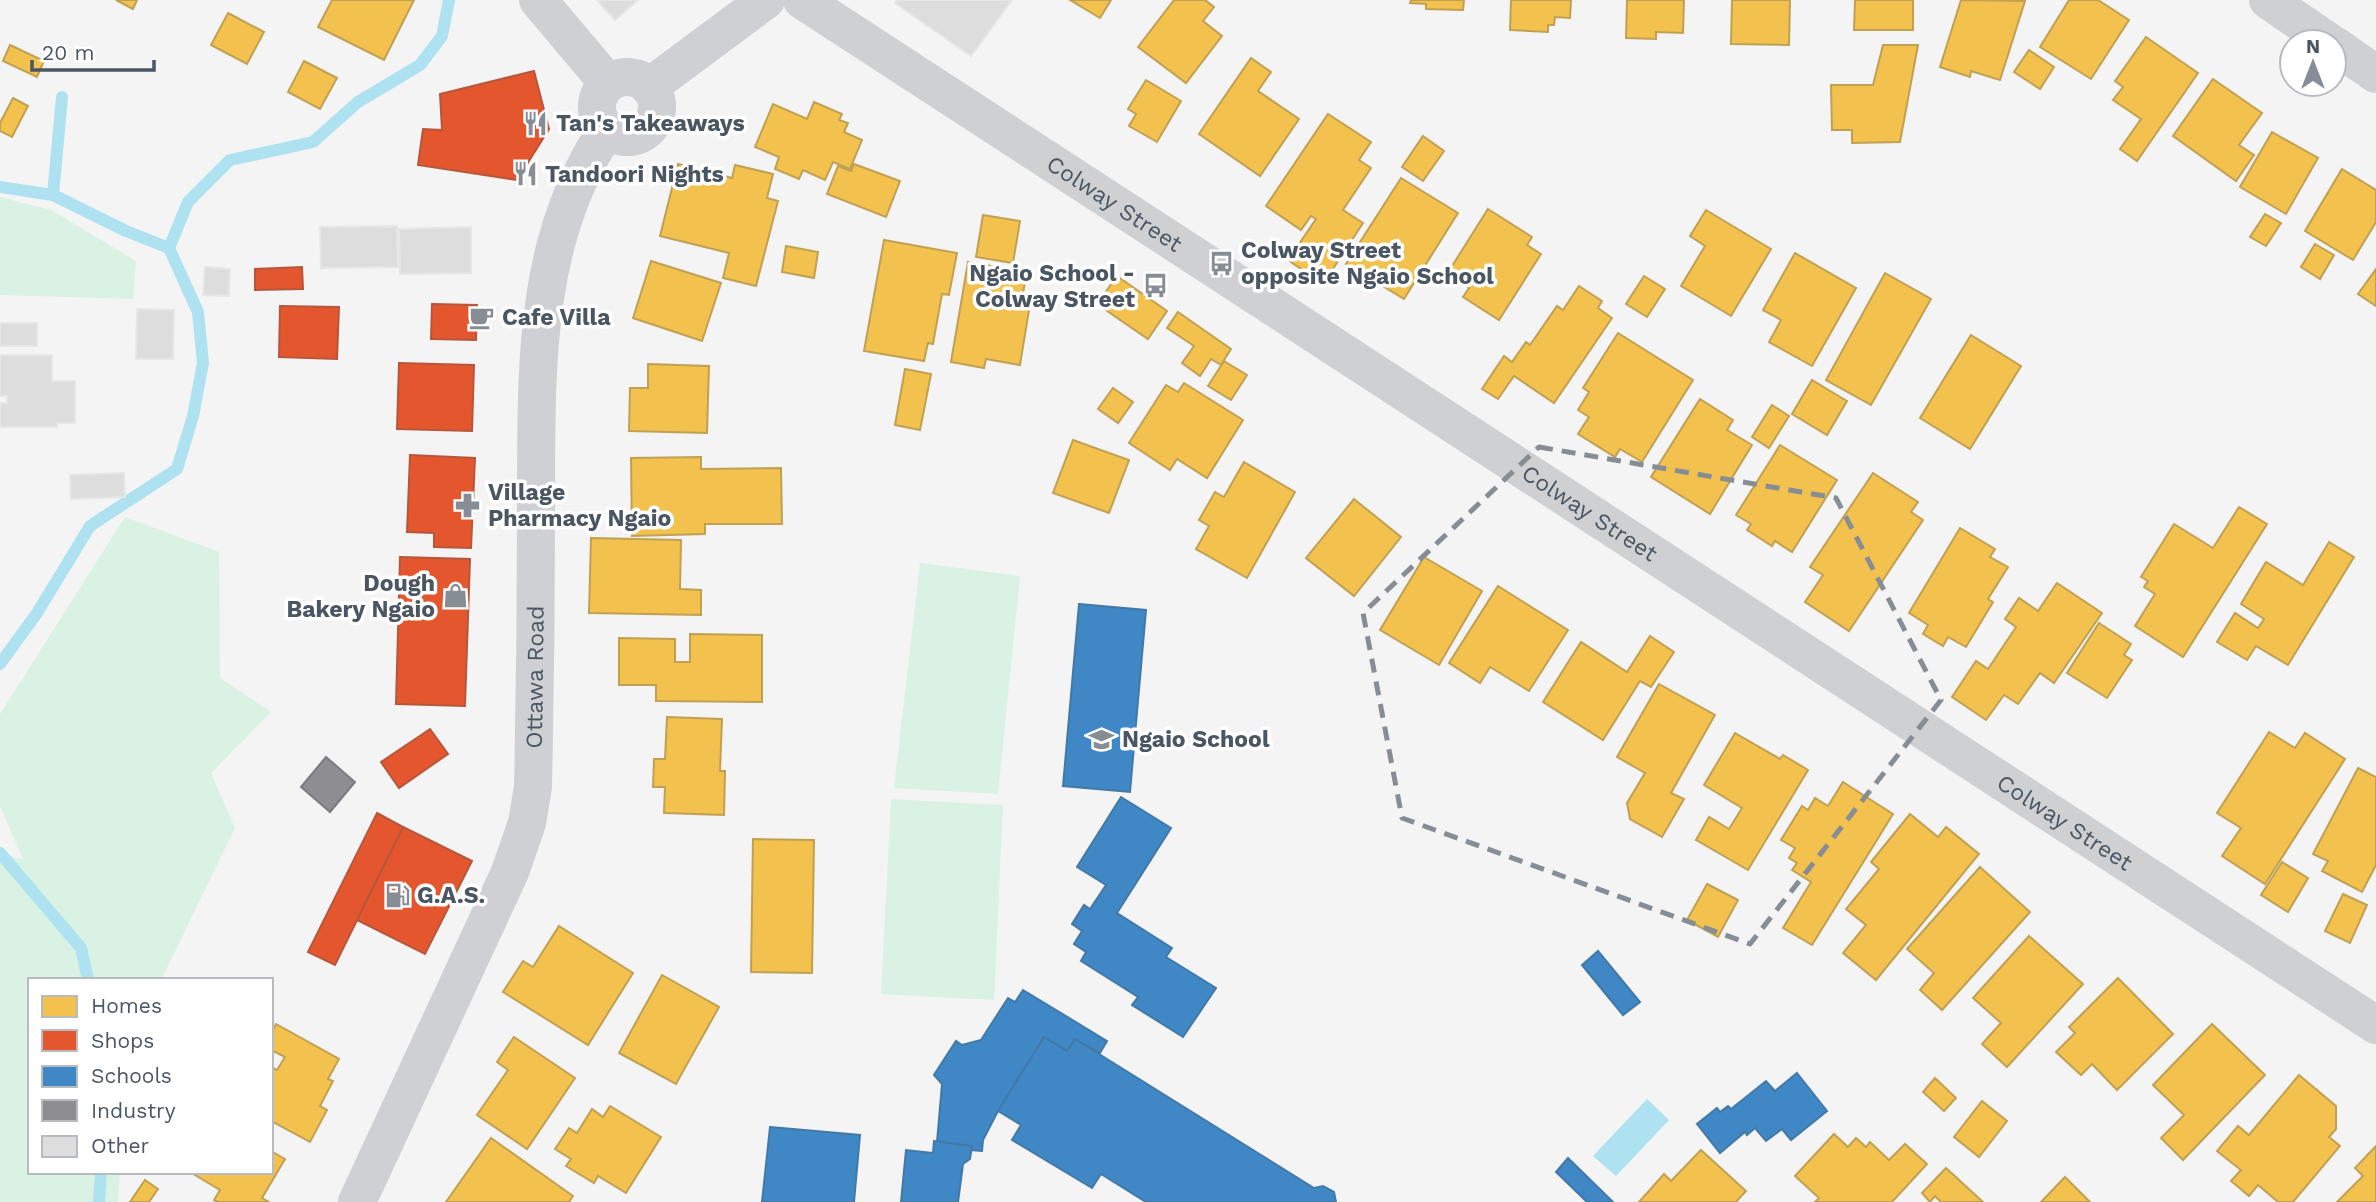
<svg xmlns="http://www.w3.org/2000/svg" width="2376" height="1202" viewBox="0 0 2376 1202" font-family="'Work Sans',sans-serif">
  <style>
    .green { fill: #d9f2e3 }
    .water { fill: #aee2f0 }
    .homes { fill: #f2c14e; stroke: #c0a154; stroke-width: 2 }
    .shops { fill: #e4572e; stroke: #b6573d; stroke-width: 2 }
    .schools { fill: #3f88c5; stroke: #4279a7; stroke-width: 2 }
    .industry { fill: #8d8d92; stroke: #797c83; stroke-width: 2 }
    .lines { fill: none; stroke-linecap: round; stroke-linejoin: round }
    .stream { stroke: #aee2f0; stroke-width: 12 }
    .building { fill: #ddddde; stroke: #e5e6e7; stroke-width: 2 }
    .street { stroke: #ced0d2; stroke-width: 38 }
    .secondary { stroke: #ced0d4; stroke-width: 38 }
    .marked { fill: none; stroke: #868d94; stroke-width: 5; stroke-dasharray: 14 9; stroke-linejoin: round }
    .labels { text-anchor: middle; stroke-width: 7; stroke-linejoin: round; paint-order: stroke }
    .poi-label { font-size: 23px; font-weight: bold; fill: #4a5661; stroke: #fff; text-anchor: start }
    .street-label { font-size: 23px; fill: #4a5661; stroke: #fff }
  </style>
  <rect width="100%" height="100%" fill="#f4f4f4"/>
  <g class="green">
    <polygon points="0,197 51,210 136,261 133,299 0,295"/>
    <polygon points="125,517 219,552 220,678 271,712 211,773 235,828 161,980 30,980 30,1172 120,1172 118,1202 0,1202 0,855 23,859 0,806 0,714"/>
    <polygon points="920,563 1020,576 998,794 894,788"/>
    <polygon points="891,799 1003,805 994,1000 881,994"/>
  </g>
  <polygon class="water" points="1647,1099 1669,1120 1616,1176 1593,1156"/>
  <g class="homes">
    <polygon points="116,0 137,0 133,9"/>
    <polygon points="332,0 414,0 384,60 318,27"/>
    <polygon points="1070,0 1111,0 1100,18"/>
    <polygon points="1174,0 1205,0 1214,7 1203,21 1222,36 1186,83 1138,47"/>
    <polygon points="1411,0 1464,0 1463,10 1426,9 1426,4 1410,3"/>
    <polygon points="1511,0 1571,0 1570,18 1555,17 1554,25 1548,25 1548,32 1510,30"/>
    <polygon points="1627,0 1684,0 1683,33 1656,32 1656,39 1626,38"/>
    <polygon points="1732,0 1790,0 1789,45 1731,44"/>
    <polygon points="1855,0 1913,0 1913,30 1854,30"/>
    <polygon points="1961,0 2025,1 2000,80 1971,71 1970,77 1940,67"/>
    <polygon points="2069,0 2098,0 2129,20 2091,79 2040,47"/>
    <polygon points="228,13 264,32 247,64 211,45"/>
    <polygon points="2146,37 2198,73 2137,161 2120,149 2141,119 2113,100 2123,87 2115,81"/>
    <polygon points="10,45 44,61 37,77 3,61"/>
    <polygon points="1883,45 1918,45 1900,142 1852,143 1852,130 1832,130 1831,85 1873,85"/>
    <polygon points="2029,50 2054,67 2040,89 2014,72"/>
    <polygon points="1251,58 1271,72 1258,91 1299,119 1260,176 1199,134"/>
    <polygon points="304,61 337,78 320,109 288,92"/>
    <polygon points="2213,79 2262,113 2239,145 2254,155 2236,181 2173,136"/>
    <polygon points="1146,80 1181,101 1157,142 1129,126 1136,114 1128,109"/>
    <polygon points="13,98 28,106 12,137 0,131 0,123"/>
    <polygon points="814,102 842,114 839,120 848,123 844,132 862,140 850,169 833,162 825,180 803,170 799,179 775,169 779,157 755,147 773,104 807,119"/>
    <polygon points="1328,114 1371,142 1359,160 1371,168 1343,210 1363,223 1323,284 1288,260 1316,219 1311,216 1301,230 1266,206"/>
    <polygon points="2272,132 2318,158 2286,214 2240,187"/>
    <polygon points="1423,136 1444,151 1423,181 1402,167"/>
    <polygon points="678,164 732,178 735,165 773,174 767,198 778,201 756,286 723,278 729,253 660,236"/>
    <polygon points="854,164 900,181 886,217 827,194 838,166 851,171"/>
    <polygon points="2342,169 2376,190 2376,222 2353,260 2305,231"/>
    <polygon points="1401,178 1458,213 1404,299 1346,264"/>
    <polygon points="1488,209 1532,237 1527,245 1541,254 1499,320 1463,297 1469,288 1447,274"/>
    <polygon points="1706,210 1771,249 1731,316 1681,286 1705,246 1690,236"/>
    <polygon points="2265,214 2281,223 2266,246 2250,237"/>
    <polygon points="983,215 1020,221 1013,263 976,257"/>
    <polygon points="884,240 957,253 949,295 942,294 933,344 928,343 924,361 864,351"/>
    <polygon points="2315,244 2334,255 2320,279 2301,267"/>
    <polygon points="786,246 818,252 814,278 782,272"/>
    <polygon points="1795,253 1856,288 1812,366 1769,342 1781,320 1763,310"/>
    <polygon points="651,261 721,283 702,341 633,318"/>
    <polygon points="968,262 1027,272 1021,303 1030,304 1020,365 986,359 984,368 951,362"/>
    <polygon points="2376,269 2376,306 2358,294"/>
    <polygon points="1885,273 1931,299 1871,405 1826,380"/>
    <polygon points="1117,276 1167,311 1148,339 1097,304"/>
    <polygon points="1644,276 1665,289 1647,317 1626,304"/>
    <polygon points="1579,286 1602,301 1598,308 1612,318 1554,403 1514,376 1498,399 1482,389 1504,356 1512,362 1526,342 1530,345 1557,306 1563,310"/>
    <polygon points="1178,312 1231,349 1221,365 1211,359 1200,376 1182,363 1194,346 1167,328"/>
    <polygon points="1618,333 1693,380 1642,462 1620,449 1615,457 1578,434 1589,417 1578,410 1589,392 1583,388"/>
    <polygon points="1971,335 2021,366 1970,449 1920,418"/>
    <polygon points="1224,361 1247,375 1231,400 1208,386"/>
    <polygon points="648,364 709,366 707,433 629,431 630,388 648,388"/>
    <polygon points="905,369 931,374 920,430 895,425"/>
    <polygon points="1812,380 1847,401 1827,435 1792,414"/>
    <polygon points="1184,383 1243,420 1207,478 1177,459 1170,470 1129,443 1166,385 1178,392"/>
    <polygon points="1113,388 1133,402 1118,423 1098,409"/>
    <polygon points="1700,399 1733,420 1727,430 1752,445 1710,514 1651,477"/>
    <polygon points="1772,405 1789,416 1769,448 1752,437"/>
    <polygon points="1073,440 1129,460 1109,513 1053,493"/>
    <polygon points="1780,445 1837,480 1792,552 1775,541 1772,546 1747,530 1751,524 1736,515"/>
    <polygon points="701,457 701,469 781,468 782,524 705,524 705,534 632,536 631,458"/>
    <polygon points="1244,462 1295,492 1247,578 1196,549 1209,526 1199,520 1215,492 1224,497"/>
    <polygon points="1873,473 1918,502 1911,512 1923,520 1849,631 1805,602 1823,575 1810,567"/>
    <polygon points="1354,499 1401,537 1354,596 1306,558"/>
    <polygon points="2239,507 2267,524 2183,657 2135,626 2155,594 2144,587 2148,581 2141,577 2174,524 2213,548"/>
    <polygon points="1960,528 1995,549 1990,557 2008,567 1988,599 1993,602 1966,647 1948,637 1943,646 1923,634 1928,625 1909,613"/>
    <polygon points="591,538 681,540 680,589 701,590 701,615 589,613"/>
    <polygon points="2329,542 2354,557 2288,665 2256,646 2247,660 2217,642 2235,613 2258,628 2264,619 2241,604 2266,562 2303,585"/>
    <polygon points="1424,557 1482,591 1439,665 1380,630"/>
    <polygon points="2057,583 2102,613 2054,683 2040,673 2018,704 2004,695 1986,720 1952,697 1976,661 1988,669 2016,627 2005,619 2019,598 2038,611"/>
    <polygon points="1498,586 1568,630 1529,691 1490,667 1480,683 1449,663"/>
    <polygon points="2099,623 2131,644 2124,655 2132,660 2107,698 2067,673"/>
    <polygon points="690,634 762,635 762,702 656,701 656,685 619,685 619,638 675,639 675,662 690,662"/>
    <polygon points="1650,636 1674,652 1651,687 1640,681 1603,740 1543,702 1581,642 1627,672"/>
    <polygon points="1659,684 1715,715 1671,793 1684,799 1662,837 1630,819 1627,803 1645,773 1617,757"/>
    <polygon points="667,717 722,719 720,771 725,771 724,815 664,813 665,787 653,787 654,759 665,759"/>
    <polygon points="2269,732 2295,748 2305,733 2345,759 2265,884 2222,856 2241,828 2217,813"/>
    <polygon points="1735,733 1780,759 1783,755 1808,770 1748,870 1696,840 1709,817 1729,829 1742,808 1704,785"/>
    <polygon points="2358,768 2376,777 2376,865 2362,892 2322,871 2328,861 2313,854"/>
    <polygon points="1843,782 1893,814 1812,945 1783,928 1811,882 1792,870 1797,863 1789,858 1795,848 1781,840 1802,806 1808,810 1815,798 1828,806"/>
    <polygon points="1910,814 1938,837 1946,827 1979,854 1876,980 1843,953 1866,925 1846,909 1879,869 1871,862"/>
    <polygon points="753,839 814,840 812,973 751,972"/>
    <polygon points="2282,862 2308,878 2288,912 2261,895"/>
    <polygon points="1980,867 2030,912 1942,1010 1920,990 1934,973 1907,949"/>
    <polygon points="1707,884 1738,900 1718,937 1687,920"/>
    <polygon points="2343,894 2367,905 2350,943 2325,931"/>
    <polygon points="559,926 633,973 588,1045 503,992 523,961 533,967"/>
    <polygon points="2029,936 2083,984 2007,1067 1982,1044 2001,1023 1973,998"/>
    <polygon points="662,975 719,1007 676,1084 619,1053"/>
    <polygon points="2118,978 2173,1034 2117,1090 2092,1064 2081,1075 2056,1052 2075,1033 2069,1027"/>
    <polygon points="276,1024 339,1059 328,1079 333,1081 320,1106 327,1110 310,1142 271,1121 271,1067 277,1070 285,1057 271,1050 271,1034"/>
    <polygon points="2212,1024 2265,1075 2183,1160 2161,1138 2184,1115 2153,1085"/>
    <polygon points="514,1037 575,1078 527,1149 477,1115 508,1070 497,1062"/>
    <polygon points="2299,1075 2336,1106 2336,1129 2329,1137 2340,1146 2293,1202 2278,1202 2258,1185 2249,1196 2231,1181 2241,1170 2217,1151 2238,1126 2249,1135"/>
    <polygon points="1935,1078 1956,1098 1944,1111 1923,1092"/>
    <polygon points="1982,1101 2007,1121 1979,1157 1954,1137"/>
    <polygon points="610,1106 661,1137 626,1193 598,1176 594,1183 566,1166 571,1159 555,1149 569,1128 577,1133 592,1109 603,1117"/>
    <polygon points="1834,1134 1848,1147 1856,1138 1866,1147 1870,1142 1889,1160 1905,1144 1927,1164 1892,1202 1815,1202 1819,1198 1795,1176"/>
    <polygon points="491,1138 573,1196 569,1202 446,1202"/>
    <polygon points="2376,1146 2376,1202 2337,1202 2363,1176 2355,1168"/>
    <polygon points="1701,1150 1746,1191 1736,1202 1639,1202 1664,1174 1671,1181"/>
    <polygon points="271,1151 285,1159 262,1198 269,1202 218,1202 214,1200 220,1190 190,1172 271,1172"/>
    <polygon points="1946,1168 1983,1202 1941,1202 1935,1196 1930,1202 1922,1193"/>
    <polygon points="2065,1177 2090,1202 2041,1202"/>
    <polygon points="145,1180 158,1189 149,1202 130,1202"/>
  </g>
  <g class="shops">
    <polygon points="534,71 549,129 517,180 418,165 423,129 442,130 440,94"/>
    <polygon points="302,267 303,289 255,290 255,269"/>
    <polygon points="432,304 477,305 476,340 431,339"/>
    <polygon points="280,306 339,307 337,359 279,357"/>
    <polygon points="399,363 474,365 472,431 397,429"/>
    <polygon points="410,455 475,458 471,548 434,547 434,533 407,532"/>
    <polygon points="400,557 470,559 465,706 396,704"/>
    <polygon points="430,729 448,754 399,788 381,762"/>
    <polygon points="377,813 403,827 335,965 308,952"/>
    <polygon points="403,827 472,861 425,954 357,920"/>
  </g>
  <g class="schools">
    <polygon points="1079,604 1146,610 1130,792 1063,786"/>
    <polygon points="1121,797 1171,828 1117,913 1172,948 1166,957 1216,988 1183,1037 1132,1005 1138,997 1081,961 1086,952 1074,944 1082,931 1072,924 1084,905 1090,909 1106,885 1077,867"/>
    <polygon points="1598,951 1640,1002 1623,1015 1582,965"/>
    <polygon points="1023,990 1107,1041 1100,1053 1075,1039 1067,1051 1044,1037 998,1111 983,1140 982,1151 971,1150 972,1146 937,1142 942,1084 934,1075 956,1041 962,1045 981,1040 1008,998 1015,1002"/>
    <polygon points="1044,1037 1067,1051 1075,1039 1314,1188 1323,1186 1334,1192 1336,1202 1146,1202 1101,1174 1092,1188 1012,1140 1021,1125 998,1111"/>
    <polygon points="1797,1073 1827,1111 1791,1140 1782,1129 1766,1141 1755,1128 1747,1135 1745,1132 1720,1153 1697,1124 1717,1108 1720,1112 1728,1106 1731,1109 1766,1081 1775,1091"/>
    <polygon points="770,1127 860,1135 854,1202 762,1202"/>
    <polygon points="934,1141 972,1146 970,1159 963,1164 958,1202 901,1202 906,1150 933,1153"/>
    <polygon points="1568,1158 1613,1202 1587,1202 1556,1172"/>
  </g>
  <polygon class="industry" points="326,757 355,782 330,812 301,787"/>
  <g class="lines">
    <g class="stream">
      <polyline points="0,187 53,195 126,231 169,248"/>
      <polyline points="53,195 62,97"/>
      <polyline points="0,664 37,613 90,526 177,469 193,416 203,363 198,312 169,248 188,202 230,160 313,142 358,102 420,65 442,36 449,0"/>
      <polyline points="0,853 81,948 88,980"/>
      <polyline points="99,1202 101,1172"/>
    </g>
  </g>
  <g class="building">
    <polygon points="597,0 638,0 615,20"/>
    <polygon points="897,0 1012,0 971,56 895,3"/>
    <polygon points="397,226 398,267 321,268 320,227"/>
    <polygon points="471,227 471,273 400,274 399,229"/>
    <polygon points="205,267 230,269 229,296 203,295"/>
    <polygon points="137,309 174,310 173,359 136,359"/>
    <rect x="0" y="323" width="37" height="23"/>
    <polygon points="0,355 52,355 52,381 75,381 75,423 57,423 57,427 0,427 0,403 7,403 7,396 0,396"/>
    <polygon points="124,473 125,497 71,499 70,475"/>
  </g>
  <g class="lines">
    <g class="street">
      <polyline points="538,0 608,83"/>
      <path id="s1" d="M802,0L2376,1025"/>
      <polyline points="2268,0 2329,42"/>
      <polyline points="2334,45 2376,74"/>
    </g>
    <g class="secondary">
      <circle cx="627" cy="107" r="30"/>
      <polyline points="649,87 766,0"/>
      <path id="s2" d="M357,1202L510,872L527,823L533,787C535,696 536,606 536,515C537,384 529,243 607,130"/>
    </g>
  </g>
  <path class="marked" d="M1539,447L1836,498L1941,700L1750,944L1402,818L1363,613Z"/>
  <defs>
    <symbol id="restaurant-bare" viewBox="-9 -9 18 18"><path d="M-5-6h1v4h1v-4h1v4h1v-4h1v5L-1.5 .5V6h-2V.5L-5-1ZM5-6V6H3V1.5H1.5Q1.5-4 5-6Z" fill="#868d94" stroke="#fff" stroke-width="2.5" paint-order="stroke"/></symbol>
    <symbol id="bus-bare" viewBox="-9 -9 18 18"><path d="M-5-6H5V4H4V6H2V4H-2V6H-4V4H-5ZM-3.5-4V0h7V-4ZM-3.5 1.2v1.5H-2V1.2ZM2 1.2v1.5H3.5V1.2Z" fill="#868d94" stroke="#fff" stroke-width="2.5" paint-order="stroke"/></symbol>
    <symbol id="cafe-bare" viewBox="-9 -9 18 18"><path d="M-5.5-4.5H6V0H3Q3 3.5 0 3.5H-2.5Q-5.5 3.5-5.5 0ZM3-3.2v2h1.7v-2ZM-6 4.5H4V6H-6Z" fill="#868d94" stroke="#fff" stroke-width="2.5" paint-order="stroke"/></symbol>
    <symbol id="pharmacy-bare" viewBox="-9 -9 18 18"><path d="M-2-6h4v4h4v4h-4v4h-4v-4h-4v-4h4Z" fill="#868d94" stroke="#fff" stroke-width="2.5" paint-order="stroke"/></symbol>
    <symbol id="shop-bare" viewBox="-9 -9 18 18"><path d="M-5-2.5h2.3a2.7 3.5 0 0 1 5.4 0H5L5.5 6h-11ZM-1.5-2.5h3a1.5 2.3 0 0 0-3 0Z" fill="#868d94" stroke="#fff" stroke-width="2.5" paint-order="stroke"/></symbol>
    <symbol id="school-bare" viewBox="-9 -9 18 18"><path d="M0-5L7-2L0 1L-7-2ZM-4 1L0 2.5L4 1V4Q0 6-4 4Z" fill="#868d94" stroke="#fff" stroke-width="2.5" paint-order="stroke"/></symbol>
    <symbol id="fuel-bare" viewBox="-9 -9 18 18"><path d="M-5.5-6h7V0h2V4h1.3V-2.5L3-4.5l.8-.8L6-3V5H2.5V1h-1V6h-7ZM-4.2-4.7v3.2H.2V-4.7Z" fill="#868d94" stroke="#fff" stroke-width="2.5" paint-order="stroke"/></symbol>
  </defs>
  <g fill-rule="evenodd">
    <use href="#restaurant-bare" x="518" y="106" width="35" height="35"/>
    <use href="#restaurant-bare" x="508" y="156" width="35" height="35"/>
    <use href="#bus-bare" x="1204" y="246" width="35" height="35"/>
    <use href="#bus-bare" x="1138" y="268" width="35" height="35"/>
    <use href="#cafe-bare" x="464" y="300" width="35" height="35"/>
    <use href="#pharmacy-bare" x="450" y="488" width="35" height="35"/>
    <use href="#shop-bare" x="438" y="578" width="35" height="35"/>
    <use href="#school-bare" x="1084" y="722" width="35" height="35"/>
    <use href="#fuel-bare" x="380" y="878" width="35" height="35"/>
  </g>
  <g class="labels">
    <g class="poi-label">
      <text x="556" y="131">Tan's Takeaways</text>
      <text x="545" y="182">Tandoori Nights</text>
      <text x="1241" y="258">Colway Street<tspan x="1241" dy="26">opposite Ngaio School</tspan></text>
      <text x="1135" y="281" text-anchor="end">Ngaio School -<tspan x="1135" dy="26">Colway Street</tspan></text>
      <text x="502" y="325">Cafe Villa</text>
      <text x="488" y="500">Village<tspan x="488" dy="26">Pharmacy Ngaio</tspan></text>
      <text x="435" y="591" text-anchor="end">Dough<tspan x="435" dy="26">Bakery Ngaio</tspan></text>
      <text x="1122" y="747">Ngaio School</text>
      <text x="417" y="903">G.A.S.</text>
    </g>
    <g class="street-label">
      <text dy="8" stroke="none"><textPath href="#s1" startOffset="373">Colway Street</textPath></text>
      <text dy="8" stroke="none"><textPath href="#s1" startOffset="940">Colway Street</textPath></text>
      <text dy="8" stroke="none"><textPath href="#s2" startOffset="562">Ottawa Road</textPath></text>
      <text dy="8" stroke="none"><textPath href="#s1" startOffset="1507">Colway Street</textPath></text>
    </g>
  </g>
  <rect x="28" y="978" width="245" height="196" fill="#ffffff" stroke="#b7bbc0" stroke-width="2"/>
  <rect x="42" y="996" width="35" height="21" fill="#f2c14e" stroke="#b7bbc0" stroke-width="2"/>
  <text x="91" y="1013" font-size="21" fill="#4a5661">Homes</text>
  <rect x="42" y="1030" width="35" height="21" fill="#e4572e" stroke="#b7bbc0" stroke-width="2"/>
  <text x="91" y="1048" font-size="21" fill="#4a5661">Shops</text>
  <rect x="42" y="1066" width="35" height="21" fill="#3f88c5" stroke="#b7bbc0" stroke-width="2"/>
  <text x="91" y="1083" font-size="21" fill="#4a5661">Schools</text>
  <rect x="42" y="1100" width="35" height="21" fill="#8d8d92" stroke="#b7bbc0" stroke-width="2"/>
  <text x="91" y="1118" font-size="21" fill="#4a5661">Industry</text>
  <rect x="42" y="1136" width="35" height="21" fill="#ddddde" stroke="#b7bbc0" stroke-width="2"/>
  <text x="91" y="1153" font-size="21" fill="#4a5661">Other</text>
  <g transform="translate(2313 63)"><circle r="33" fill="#ffffff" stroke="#b7bbc0" stroke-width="2"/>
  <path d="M0-5L12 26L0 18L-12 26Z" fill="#868d94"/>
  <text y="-10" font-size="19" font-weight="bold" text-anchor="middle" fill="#4a5661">N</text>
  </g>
  <path d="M32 60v10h122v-10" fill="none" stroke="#4a5661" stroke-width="3.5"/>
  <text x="42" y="60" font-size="21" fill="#4a5661" stroke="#ffffff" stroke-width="5" paint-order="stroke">20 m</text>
</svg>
